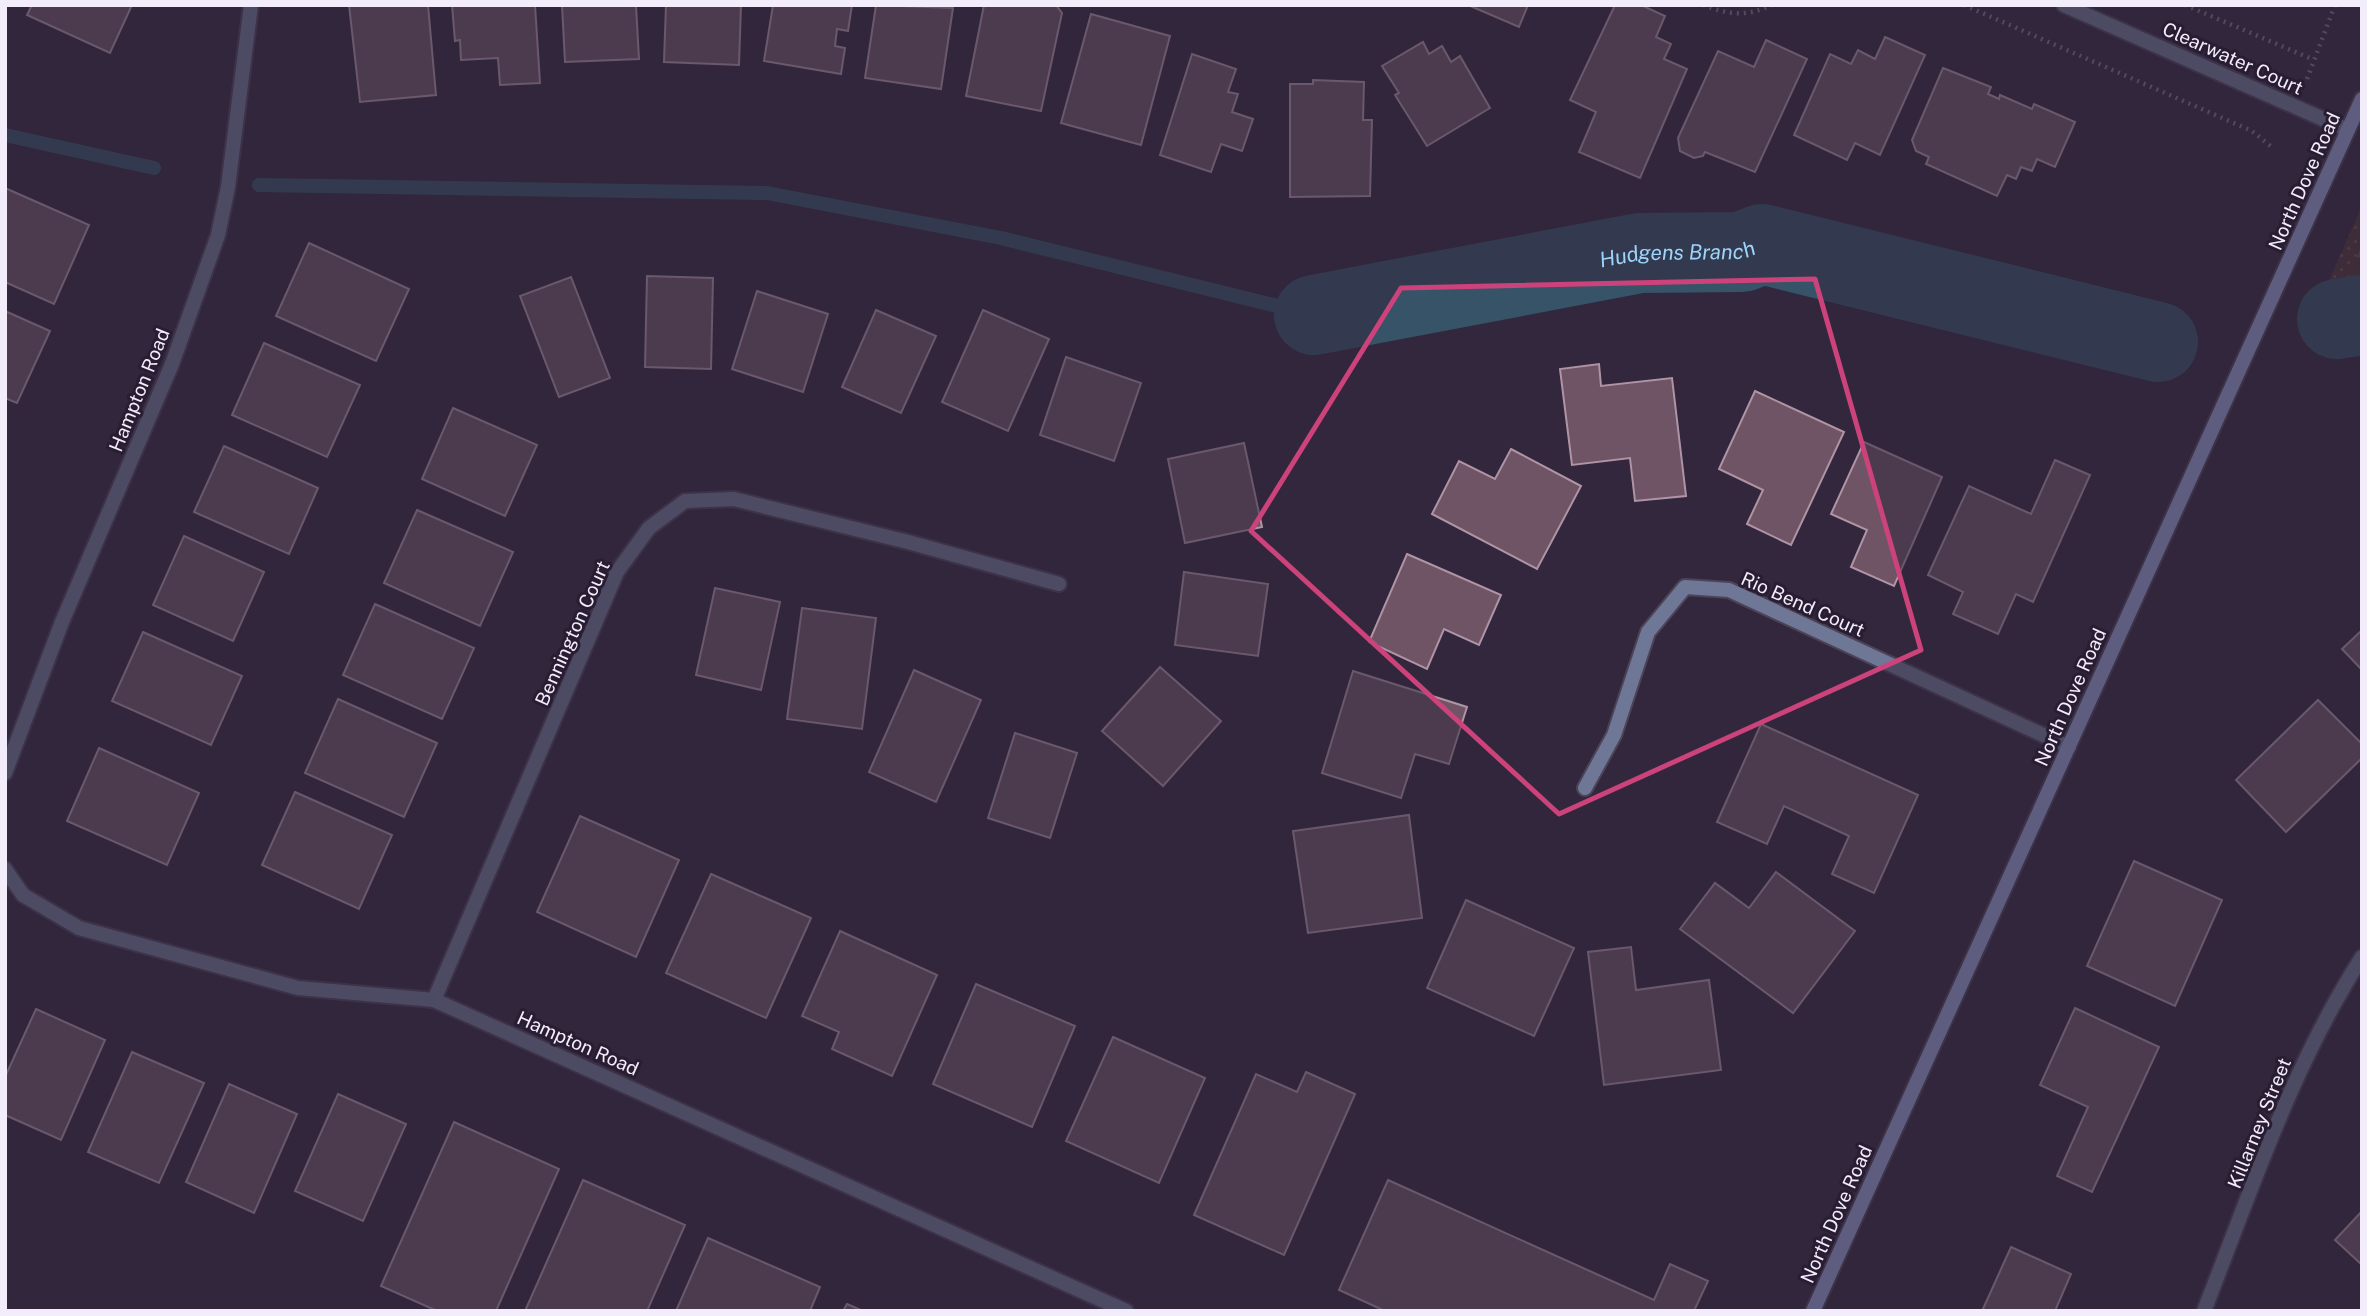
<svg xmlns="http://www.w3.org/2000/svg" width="2367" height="1316" viewBox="0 0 2367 1316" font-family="'Public Sans',sans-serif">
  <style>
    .grass { fill: url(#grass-dots) }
    .forest { fill: url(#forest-firs) }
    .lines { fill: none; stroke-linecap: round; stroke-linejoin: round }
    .stream { stroke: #365367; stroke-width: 14 }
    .river { stroke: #365367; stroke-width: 80 }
    .building { fill: #6e5464; stroke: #b094a5; stroke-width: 2 }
    .street-casing { stroke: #4d4357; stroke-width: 18 }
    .secondary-casing { stroke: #4d4357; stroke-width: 18 }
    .path { stroke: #7c7386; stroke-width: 4.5; stroke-dasharray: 2 5; stroke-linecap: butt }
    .street { stroke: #6f7796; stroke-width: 14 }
    .secondary { stroke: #94a1d2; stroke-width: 14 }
    .marked { fill: none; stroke: #cc427b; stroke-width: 5; stroke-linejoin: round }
    .labels { text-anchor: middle; stroke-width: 6; stroke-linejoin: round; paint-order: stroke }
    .street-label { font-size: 19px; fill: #f3ecfb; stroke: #281d32 }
    .water-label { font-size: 21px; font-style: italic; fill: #9dd4fa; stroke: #281d32 }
  </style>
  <defs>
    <pattern id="grass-dots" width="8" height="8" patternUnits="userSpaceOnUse" patternTransform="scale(1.75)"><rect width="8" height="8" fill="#4f3536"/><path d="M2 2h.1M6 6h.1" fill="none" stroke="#695254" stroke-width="1.8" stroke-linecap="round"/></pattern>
    <pattern id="forest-firs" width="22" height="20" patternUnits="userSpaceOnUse" patternTransform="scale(1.75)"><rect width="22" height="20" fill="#4f3536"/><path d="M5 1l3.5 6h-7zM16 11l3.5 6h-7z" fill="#695254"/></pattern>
  </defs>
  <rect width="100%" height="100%" fill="#32273c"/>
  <polygon class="grass" points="2362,206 2362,247 2330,320 2310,323"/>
  <polygon class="forest" points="2362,247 2362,314 2330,320 2361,248"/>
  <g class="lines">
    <g class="stream">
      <polyline points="5,135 154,168"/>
      <polyline points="259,185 767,193 1001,238 1314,315"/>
    </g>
    <g class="river">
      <path id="s1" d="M1314,315L1640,253L1742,252L1762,244L2158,342"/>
      <polyline points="2337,319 2362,315"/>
    </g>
  </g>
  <g class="building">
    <polygon points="32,5 132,5 110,53 27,15"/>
    <polygon points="349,5 428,5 436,95 360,102"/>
    <polygon points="452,5 535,5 540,83 500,85 498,58 461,60 460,40 455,41"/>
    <polygon points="562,5 636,5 639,59 565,62"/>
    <polygon points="666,5 741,5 739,65 664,62"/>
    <polygon points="773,5 852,5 848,31 837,29 835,46 845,48 841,74 764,61"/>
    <polygon points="876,5 953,8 941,89 865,78"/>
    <polygon points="984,5 1056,5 1062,13 1041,111 966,96"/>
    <polygon points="1468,5 1528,5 1519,27"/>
    <polygon points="1615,5 1641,5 1665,16 1656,37 1671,44 1664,59 1687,69 1640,178 1579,152 1596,112 1570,100"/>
    <polygon points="1091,14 1170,36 1141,145 1061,123"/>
    <polygon points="1885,37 1925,55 1880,155 1855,143 1847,160 1794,135 1830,54 1851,64 1858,50 1875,59"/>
    <polygon points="1766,40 1807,59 1755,172 1705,152 1703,156 1694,158 1680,151 1678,138 1718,51 1754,67"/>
    <polygon points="1423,42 1429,54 1442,46 1451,62 1460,56 1490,108 1427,146 1395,95 1399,93 1382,66"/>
    <polygon points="1192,54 1236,69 1228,92 1238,94 1232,112 1253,119 1242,151 1221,144 1211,172 1160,155"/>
    <polygon points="1943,68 1991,87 1988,94 1999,99 2000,95 2032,109 2034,104 2075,122 2055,167 2037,159 2032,171 2021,167 2016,179 2007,175 1997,196 1926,164 1929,157 1916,151 1912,140"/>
    <polygon points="1313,80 1364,82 1363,120 1372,120 1370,196 1290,197 1290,84 1313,84"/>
    <polygon points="5,188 89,225 54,304 5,282"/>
    <polygon points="309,243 409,289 376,361 276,316"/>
    <polygon points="647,276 713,278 711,369 645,367"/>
    <polygon points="571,277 610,378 559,397 520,296"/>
    <polygon points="757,291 828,314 803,392 732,369"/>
    <polygon points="876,310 936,336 901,413 842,387"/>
    <polygon points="983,310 1049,339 1008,431 942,402"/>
    <polygon points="5,311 50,331 17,403 5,398"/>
    <polygon points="264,343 360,385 327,457 232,415"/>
    <polygon points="1066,357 1141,383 1114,461 1040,435"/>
    <polygon points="1599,364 1601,386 1672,378 1686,496 1635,501 1630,458 1572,465 1560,369"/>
    <polygon points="1755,391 1844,432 1791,545 1747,524 1763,490 1719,469"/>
    <polygon points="453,408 537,445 505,516 422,479"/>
    <polygon points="1864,442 1942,477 1894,586 1851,567 1867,530 1831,514"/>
    <polygon points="1244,443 1262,527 1185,543 1168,459"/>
    <polygon points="224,446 318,488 289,554 194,512"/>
    <polygon points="1511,449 1581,486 1537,569 1432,514 1459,461 1495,479"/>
    <polygon points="2055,460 2090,475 2033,602 2016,594 1998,634 1953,614 1963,592 1928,575 1969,486 2031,514"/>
    <polygon points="417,510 513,552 480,626 384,583"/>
    <polygon points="184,536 264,572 233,641 153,605"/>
    <polygon points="1407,554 1501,595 1479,645 1444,629 1427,669 1369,642"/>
    <polygon points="1184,572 1268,584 1258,656 1175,645"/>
    <polygon points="715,588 780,602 761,690 696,675"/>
    <polygon points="375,604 474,648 442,719 343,675"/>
    <polygon points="802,608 876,618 862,729 787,719"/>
    <polygon points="2362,630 2362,670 2342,649"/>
    <polygon points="143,632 242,676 211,745 112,701"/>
    <polygon points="1160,667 1221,721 1163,786 1102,731"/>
    <polygon points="914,670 981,700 936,802 869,772"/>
    <polygon points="1353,671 1467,707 1449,764 1415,754 1401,798 1322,773"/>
    <polygon points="338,699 437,743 404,817 305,773"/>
    <polygon points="2318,700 2362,744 2362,758 2286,832 2236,780"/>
    <polygon points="1761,724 1918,795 1874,893 1832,874 1849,836 1784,806 1767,844 1717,822"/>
    <polygon points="1015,733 1077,753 1050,838 988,818"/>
    <polygon points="99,748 199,793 167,865 67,821"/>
    <polygon points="295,792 392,835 359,909 262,865"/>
    <polygon points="1409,815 1422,918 1308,933 1293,831"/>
    <polygon points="580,816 679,860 636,957 537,912"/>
    <polygon points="2134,861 2222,900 2175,1006 2087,966"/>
    <polygon points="1776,872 1855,931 1793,1013 1680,929 1715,883 1749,908"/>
    <polygon points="711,874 811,918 766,1018 666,973"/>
    <polygon points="1466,900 1574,948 1534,1036 1427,988"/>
    <polygon points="840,931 937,975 892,1076 832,1049 839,1032 802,1016"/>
    <polygon points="1631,947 1636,990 1709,980 1721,1070 1604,1085 1588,952"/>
    <polygon points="976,984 1075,1026 1032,1127 933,1084"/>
    <polygon points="2075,1008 2159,1047 2092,1192 2057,1176 2088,1107 2040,1085"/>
    <polygon points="36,1009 105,1040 61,1140 5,1115 5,1077"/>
    <polygon points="1113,1037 1205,1078 1159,1183 1066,1141"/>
    <polygon points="132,1052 204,1083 159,1183 88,1152"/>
    <polygon points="1306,1072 1355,1094 1284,1255 1194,1215 1256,1074 1297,1092"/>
    <polygon points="229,1084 297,1114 254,1213 186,1182"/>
    <polygon points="338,1094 406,1124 363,1221 295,1191"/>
    <polygon points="454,1122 559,1169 496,1311 437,1311 381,1286"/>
    <polygon points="583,1180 685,1225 647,1311 525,1311"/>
    <polygon points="1388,1180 1654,1300 1670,1264 1708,1281 1694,1311 1385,1311 1339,1290"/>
    <polygon points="2362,1211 2362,1265 2335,1240"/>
    <polygon points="708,1238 820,1287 810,1311 676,1311"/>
    <polygon points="2011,1247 2071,1274 2055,1311 1982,1311"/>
    <polygon points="847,1304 863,1311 843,1311"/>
  </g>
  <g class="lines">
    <defs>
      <g id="street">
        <polyline points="2064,5 2348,130"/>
        <polyline points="5,773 62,622 172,364 218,235 228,187 251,5"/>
        <polyline points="1585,788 1614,735 1648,632 1685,587 1729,590 2069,747"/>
        <polyline points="5,869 23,895 79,928 298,988 434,1000 1126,1311"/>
        <polyline points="434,1000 617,572 649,528 685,501 734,499 908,542 1059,584"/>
        <path d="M2204,1311C2251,1191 2292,1066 2362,957"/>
      </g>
      <polyline id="secondary" points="1813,1311 2362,99"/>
    </defs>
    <use href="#street" class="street-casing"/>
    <use href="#secondary" class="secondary-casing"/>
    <g class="path">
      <path d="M1703,5C1730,15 1746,17 1772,5"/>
      <polyline points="1964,5 2252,131 2273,148"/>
      <polyline points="2185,5 2312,59"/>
      <polyline points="2307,79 2335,5"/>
    </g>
    <use href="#street" class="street"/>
    <use href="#secondary" class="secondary"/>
  </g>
  <path d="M0 0H2367V1316H0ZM1815,279L1921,650L1559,814L1251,531L1401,288Z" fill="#32273c" fill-opacity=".55" fill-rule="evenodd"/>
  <path class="marked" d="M1815,279L1921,650L1559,814L1251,531L1401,288Z"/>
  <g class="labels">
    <g class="street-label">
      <text transform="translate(2233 58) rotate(24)" y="7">Clearwater Court</text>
      <text transform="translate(2304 181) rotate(-66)" y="7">North Dove Road</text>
      <text transform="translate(139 390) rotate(-68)" y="7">Hampton Road</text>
      <text transform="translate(1803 604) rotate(24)" y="7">Rio Bend Court</text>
      <text transform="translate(572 633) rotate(-66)" y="7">Bennington Court</text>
      <text transform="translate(2070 697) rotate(-66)" y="7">North Dove Road</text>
      <text transform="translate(578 1043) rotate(24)" y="7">Hampton Road</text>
      <text transform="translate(2259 1123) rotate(-68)" y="7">Killarney Street</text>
      <text transform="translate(1836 1214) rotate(-66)" y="7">North Dove Road</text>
    </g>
    <g class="water-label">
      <text dy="7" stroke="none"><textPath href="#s1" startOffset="369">Hudgens Branch</textPath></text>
    </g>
  </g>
  <rect width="2367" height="1316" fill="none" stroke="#f3ecfb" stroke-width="14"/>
</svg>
